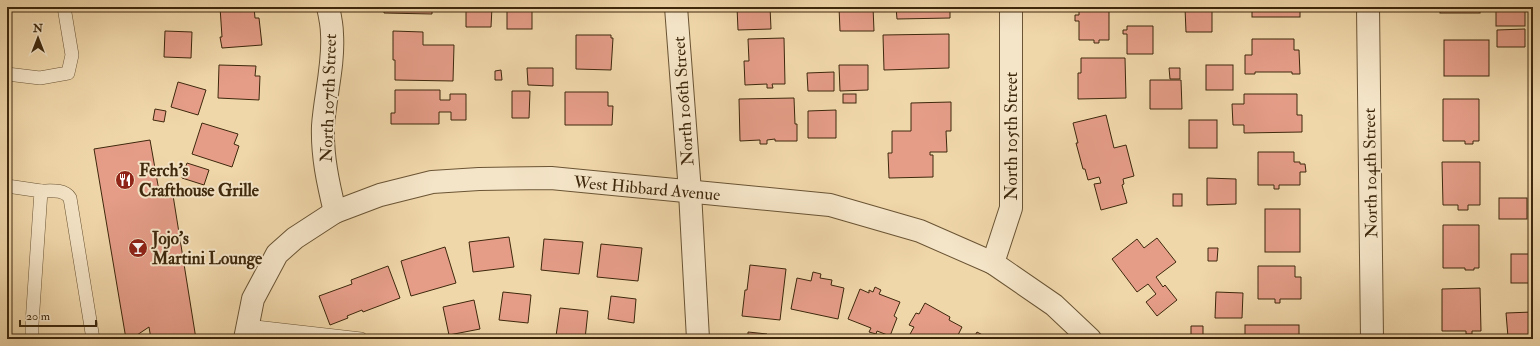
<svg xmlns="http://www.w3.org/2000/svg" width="1540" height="346" viewBox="0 0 1540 346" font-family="'IM FELL Double Pica',serif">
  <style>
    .building { fill: #e59d88; stroke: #3e280c }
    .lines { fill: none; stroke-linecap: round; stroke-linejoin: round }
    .service-casing { stroke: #6a5434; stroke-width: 14 }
    .minor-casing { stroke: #6a5434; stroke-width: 24 }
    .service { stroke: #f5e5c8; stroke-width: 13 }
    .minor { stroke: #f5e5c8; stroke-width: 22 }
    .labels { text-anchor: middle; stroke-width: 4; stroke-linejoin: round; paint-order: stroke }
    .street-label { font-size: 17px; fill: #3e280c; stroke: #f5e5c8 }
    .poi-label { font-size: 17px; font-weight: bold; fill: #3e280c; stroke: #f5e5c8; text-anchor: start }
  </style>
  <rect width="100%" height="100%" fill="#f0d7aa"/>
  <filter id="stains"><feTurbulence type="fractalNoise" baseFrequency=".005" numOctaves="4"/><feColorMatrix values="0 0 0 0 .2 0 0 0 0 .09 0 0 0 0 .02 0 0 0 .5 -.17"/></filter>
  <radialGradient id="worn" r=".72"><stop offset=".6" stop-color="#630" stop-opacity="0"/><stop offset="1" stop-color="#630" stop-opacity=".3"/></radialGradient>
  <g class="building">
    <polygon points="220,7 254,7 255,18 259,18 262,45 222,48 220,37 222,37"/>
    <polygon points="384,7 432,7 432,14 384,13"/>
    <polygon points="466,7 492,7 491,27 466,27"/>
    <rect x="507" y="7" width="25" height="22"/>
    <rect x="558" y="7" width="41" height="3"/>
    <polygon points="737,7 770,7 771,29 738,30"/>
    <polygon points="839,7 873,7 874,31 840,31"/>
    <polygon points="896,7 950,7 950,18 897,19"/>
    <polygon points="1079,7 1109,7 1109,40 1099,40 1099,43 1094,43 1094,40 1079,40 1079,21 1075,21 1075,15 1079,15"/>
    <rect x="1252" y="7" width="48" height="10"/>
    <rect x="1440" y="7" width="40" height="6"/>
    <rect x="1496" y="7" width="29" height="19"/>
    <polygon points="1185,8 1212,8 1212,32 1186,32"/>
    <polygon points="1127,26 1153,26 1153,54 1127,54 1127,34 1123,34 1123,30 1127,30"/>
    <polygon points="1525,29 1525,47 1497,47 1497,30"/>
    <polygon points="165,31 192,32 191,58 164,57"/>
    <polygon points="393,31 423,32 423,45 454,45 453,81 395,80 395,60 393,60"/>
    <polygon points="949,34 949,68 884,70 883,35"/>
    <polygon points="576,35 611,35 611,38 613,38 611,70 576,69"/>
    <polygon points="784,38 785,84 772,84 773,88 767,88 767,84 745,85 744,61 749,61 748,39"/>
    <polygon points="1252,39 1294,39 1294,50 1299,50 1300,74 1292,74 1292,72 1255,72 1255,74 1245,74 1245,55 1252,55"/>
    <rect x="1444" y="40" width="45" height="36"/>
    <polygon points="1081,58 1125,58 1126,98 1078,99 1078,73 1081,73"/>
    <polygon points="219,65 256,66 255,76 260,76 259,100 218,98"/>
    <polygon points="839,65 868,65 868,90 840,91"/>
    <rect x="1206" y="65" width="27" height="25"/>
    <polygon points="527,68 553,68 553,86 528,85"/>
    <polygon points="1169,68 1180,68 1180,79 1170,79"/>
    <polygon points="501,70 502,80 495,80 495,71"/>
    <polygon points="834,72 834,91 808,91 807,73"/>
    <polygon points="1150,80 1181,80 1182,109 1150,109"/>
    <polygon points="178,82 206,90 198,115 171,107"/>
    <polygon points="395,90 440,90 440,100 450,100 450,94 466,94 466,120 451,120 451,112 439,112 439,124 391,124 391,113 395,113"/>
    <polygon points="512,91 530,91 529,118 512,118"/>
    <polygon points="565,92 608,92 608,106 613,106 612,125 565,125"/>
    <rect x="843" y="94" width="13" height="9"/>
    <polygon points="1244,94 1297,94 1297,115 1302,115 1302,132 1244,133 1244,125 1233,125 1232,104 1244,104"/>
    <polygon points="794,98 795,124 797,124 797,141 775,141 775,139 767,140 767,144 760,144 760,140 740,141 739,99"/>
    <polygon points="1443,99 1479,99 1479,141 1473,141 1473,144 1465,144 1465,141 1443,141"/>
    <polygon points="951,102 951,131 946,131 947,152 930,152 930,155 933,155 933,177 889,178 888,153 892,153 892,131 911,131 911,103"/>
    <polygon points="155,109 166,111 164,122 153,120"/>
    <polygon points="836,110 836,138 808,138 808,111"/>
    <polygon points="1106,115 1114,148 1126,145 1134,176 1123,179 1124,184 1122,185 1127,203 1101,210 1094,184 1101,183 1099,177 1088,180 1085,169 1083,169 1076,143 1078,143 1073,123"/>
    <rect x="1189" y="120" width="28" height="28"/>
    <polygon points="202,123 238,134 234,144 239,146 232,167 192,154"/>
    <polygon points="150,140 159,191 172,189 196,339 151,339 149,327 131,339 126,339 94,149"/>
    <polygon points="1258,152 1294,152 1294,162 1300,162 1300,164 1305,164 1306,172 1300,172 1300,185 1279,185 1279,189 1274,189 1274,185 1258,185"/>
    <polygon points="1442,162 1480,162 1480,205 1468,205 1468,210 1458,210 1458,205 1443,205"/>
    <polygon points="187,163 209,170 204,185 182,178"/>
    <polygon points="1207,178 1236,179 1236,204 1207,205"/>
    <rect x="1173" y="194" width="9" height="12"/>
    <rect x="1499" y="198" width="28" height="21"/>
    <rect x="1265" y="209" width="35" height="43"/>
    <polygon points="1443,225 1479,225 1479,268 1474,268 1474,270 1465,270 1465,268 1443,268"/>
    <polygon points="509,237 514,267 473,272 469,242"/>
    <polygon points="1157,238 1176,262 1156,277 1163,287 1165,285 1177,300 1157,316 1146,302 1156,294 1148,284 1137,292 1112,259 1137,239 1144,248"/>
    <polygon points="544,239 583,242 579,274 541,270"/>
    <polygon points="601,244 642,248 638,281 597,277"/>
    <polygon points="445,247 456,283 411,296 401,261"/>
    <polygon points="1208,248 1218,248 1217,261 1208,261"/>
    <rect x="1511" y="254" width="22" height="29"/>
    <polygon points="750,265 786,269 780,320 742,316 745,290 747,290"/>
    <polygon points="388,266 400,298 363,312 362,310 347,316 348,318 330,325 319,296 352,284 351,280"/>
    <polygon points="1258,266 1295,266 1295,277 1301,277 1301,299 1280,299 1280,303 1275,303 1275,299 1258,299"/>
    <polygon points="813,272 821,274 820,278 832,280 831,285 844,288 838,319 791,309 797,278 811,281"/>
    <polygon points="875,287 881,290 879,294 900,302 894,316 897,318 890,336 877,331 876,334 869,332 871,328 848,319 860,289 869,293 869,290 873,292"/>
    <polygon points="1480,288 1481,331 1472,331 1472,334 1466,334 1466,331 1442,331 1442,289"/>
    <polygon points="503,292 531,295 528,323 499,320"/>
    <polygon points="1216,292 1243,293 1242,318 1215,318"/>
    <polygon points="611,296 636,299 634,323 608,319"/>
    <polygon points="474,300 480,329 449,335 443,307"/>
    <polygon points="925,303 950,317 949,320 962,327 956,339 914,339 909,336 914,327 909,325 916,313 919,314"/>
    <polygon points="560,308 588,311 585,339 556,336"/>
    <polygon points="1533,312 1533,335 1508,337 1506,313"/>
    <rect x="1245" y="325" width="54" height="14"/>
    <polygon points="1191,326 1203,326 1203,338 1191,339"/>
    <polygon points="748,332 767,334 767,339 748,339"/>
    <polygon points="977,332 990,339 973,339"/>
  </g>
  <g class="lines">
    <defs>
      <g id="service">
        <polyline points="7,74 40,78 68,73 72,55 64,7"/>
        <polyline points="7,186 41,191 32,324 32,339"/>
        <path d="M41,191C51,191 64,189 70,198L93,339"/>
        <polyline points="246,326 361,339"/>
      </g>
      <g id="minor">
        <path d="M328,7C330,16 332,25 332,34C334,65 325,96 323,126C322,156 328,183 335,212"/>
        <polyline points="676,7 690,192 698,339"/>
        <polyline points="1368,7 1372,339"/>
        <polyline points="993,263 1011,208 1011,7"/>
        <polyline points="245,339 253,299 277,254 295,238 335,212 380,195 432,182 479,179 551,178 830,205 920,231 993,263 1054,305 1090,339"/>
      </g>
    </defs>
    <use href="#service" class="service-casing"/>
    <use href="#minor" class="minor-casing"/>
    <use href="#service" class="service"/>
    <use href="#minor" class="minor"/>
  </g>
  <defs>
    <symbol id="restaurant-disc" viewBox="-11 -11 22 22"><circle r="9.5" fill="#8f2418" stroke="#f5e5c8"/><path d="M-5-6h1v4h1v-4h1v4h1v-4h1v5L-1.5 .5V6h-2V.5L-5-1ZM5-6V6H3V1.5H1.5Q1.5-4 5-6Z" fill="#fff"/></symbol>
    <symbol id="bar-disc" viewBox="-11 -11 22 22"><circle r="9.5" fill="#8f2418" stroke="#f5e5c8"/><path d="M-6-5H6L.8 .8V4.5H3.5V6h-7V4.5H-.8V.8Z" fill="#fff"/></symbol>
  </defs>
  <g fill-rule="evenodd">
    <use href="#restaurant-disc" x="114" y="169" width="22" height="22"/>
    <use href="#bar-disc" x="127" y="237" width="22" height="22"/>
  </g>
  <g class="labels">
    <g class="street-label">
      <text transform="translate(328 98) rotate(-88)" y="6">North 107th Street</text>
      <text transform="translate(683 101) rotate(-94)" y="6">North 106th Street</text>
      <text transform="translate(1011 136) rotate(-90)" y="6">North 105th Street</text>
      <text transform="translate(1370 173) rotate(-91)" y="6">North 104th Street</text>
      <text transform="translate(647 188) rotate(5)" y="6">West Hibbard Avenue</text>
    </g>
    <g class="poi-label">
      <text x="139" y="176">Ferch's<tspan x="139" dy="20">Crafthouse Grille</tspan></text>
      <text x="152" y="244">Jojo's<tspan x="152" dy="20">Martini Lounge</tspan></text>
    </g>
  </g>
  <rect width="1540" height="346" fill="none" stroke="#f0d7aa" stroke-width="24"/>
  <rect x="8" y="8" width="1524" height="330" fill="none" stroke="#3e280c" stroke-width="2"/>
  <rect x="12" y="12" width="1516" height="322" fill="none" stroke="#3e280c"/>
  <g transform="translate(38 38)" stroke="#f5e5c8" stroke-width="3" paint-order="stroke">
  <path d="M0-3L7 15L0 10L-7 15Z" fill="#3e280c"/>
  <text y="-6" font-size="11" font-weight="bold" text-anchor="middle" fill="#3e280c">N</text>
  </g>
  <path d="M20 320v6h76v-6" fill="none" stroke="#3e280c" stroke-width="2"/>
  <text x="26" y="320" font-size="12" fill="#3e280c" stroke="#f5e5c8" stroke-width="3" paint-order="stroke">20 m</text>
  <rect width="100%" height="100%" filter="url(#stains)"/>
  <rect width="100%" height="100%" fill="url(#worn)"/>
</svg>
